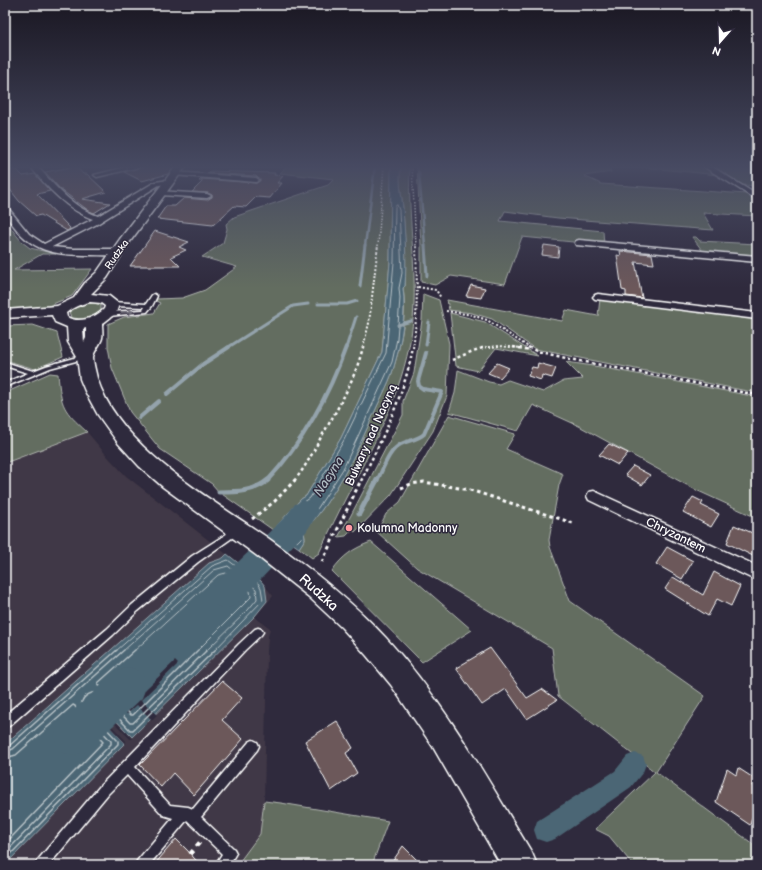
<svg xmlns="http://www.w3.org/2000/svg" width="762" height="870" viewBox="0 0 762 870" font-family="'Balsamiq Sans',sans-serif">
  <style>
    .built { fill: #413846 }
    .green { fill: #636d61; stroke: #b1b6b0 }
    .water { fill: #4c6674; stroke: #94a3ac }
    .pier { fill: #2f2a3d }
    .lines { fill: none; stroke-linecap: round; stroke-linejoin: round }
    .shore-far1 { stroke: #b7c2c7; stroke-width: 1 }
    .shore { stroke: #b7c2c7; stroke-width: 1.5 }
    .stream-far3 { stroke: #94a3ac; stroke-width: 2.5 }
    .stream-far2 { stroke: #94a3ac; stroke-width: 3 }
    .stream-far1 { stroke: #94a3ac; stroke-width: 4 }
    .stream { stroke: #94a3ac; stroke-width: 5 }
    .canal { fill: #4c6674; fill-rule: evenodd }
    .river { fill: #4c6674; fill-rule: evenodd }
    .building { fill: #6c595a; stroke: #fff }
    .service-casing { stroke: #fff; stroke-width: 3 }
    .minor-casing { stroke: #fff; stroke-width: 3 }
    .secondary-casing { stroke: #fff; stroke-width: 3 }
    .path-far4 { stroke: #fff; stroke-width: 1.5; stroke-dasharray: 1.5 1.5; stroke-linecap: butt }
    .path-far3 { stroke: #fff; stroke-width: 2; stroke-dasharray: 2 2; stroke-linecap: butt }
    .path-far2 { stroke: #fff; stroke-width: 2.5; stroke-dasharray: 3 3; stroke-linecap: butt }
    .path-far1 { stroke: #fff; stroke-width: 3; stroke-dasharray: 3.5 3.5; stroke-linecap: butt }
    .path { stroke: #fff; stroke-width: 4; stroke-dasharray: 5 5; stroke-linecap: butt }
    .service { fill: #2f2a3d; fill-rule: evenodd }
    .minor { fill: #2f2a3d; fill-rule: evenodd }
    .secondary { fill: #2f2a3d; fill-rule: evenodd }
    .oneway { stroke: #6d6a77 }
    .poi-dot { fill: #ff9aa2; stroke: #2f2a3d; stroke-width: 1.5 }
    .labels { text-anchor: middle; stroke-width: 3; stroke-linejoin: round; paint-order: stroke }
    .far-street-label { font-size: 10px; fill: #fff; stroke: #2f2a3d }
    .street-label { font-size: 12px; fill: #fff; stroke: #2f2a3d }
    .poi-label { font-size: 12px; fill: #fff; stroke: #2f2a3d; text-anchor: start }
    .water-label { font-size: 13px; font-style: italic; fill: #aebac0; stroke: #2f2a3d }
    .near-street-label { font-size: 14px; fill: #fff; stroke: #2f2a3d }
  </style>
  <rect width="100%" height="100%" fill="#2f2a3d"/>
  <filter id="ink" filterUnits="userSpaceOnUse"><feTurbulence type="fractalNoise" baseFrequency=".025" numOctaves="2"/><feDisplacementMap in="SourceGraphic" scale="8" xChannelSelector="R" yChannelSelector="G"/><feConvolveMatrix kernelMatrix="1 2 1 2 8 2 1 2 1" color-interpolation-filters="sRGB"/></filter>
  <g filter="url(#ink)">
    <polygon class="built" points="87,432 108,457 126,476 261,581 273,596 255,616 257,619 270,628 268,637 267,651 264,801 260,834 238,865 5,865 5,463"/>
    <g class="green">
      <polygon points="287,166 391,166 390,262 382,352 341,438 306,496 301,499 273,530 219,492 212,484 160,449 130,412 112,368 108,347 108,324 124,317 154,313 160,303 156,301 157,299 182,298 205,290 237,267 202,257 223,243 227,229 226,224 234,217 328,185 334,179 280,173"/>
      <path d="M401,166H410C407,223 420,280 411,336C402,391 376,441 350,490C339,511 329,532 319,553L312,558L299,548L305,539L304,531C336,497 356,453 375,411C382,395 391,380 395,363C402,340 407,311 403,288L405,286C406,261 405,234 403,209C402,194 398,181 401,166Z"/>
      <polygon points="417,166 609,166 611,172 584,176 601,184 747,194 757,201 757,216 703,213 713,230 558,218 505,211 500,221 603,231 604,245 522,237 505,284 451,276 435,285 421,282 421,246"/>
      <polygon points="633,166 702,166 718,175"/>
      <polygon points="712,166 757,166 757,186 743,185"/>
      <polygon points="5,221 22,242 30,248 56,254 42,254 14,270 92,269 72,296 48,306 5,311"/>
      <polygon points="692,237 696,237 700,241 757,244 757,258 705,254"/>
      <polygon points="423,294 439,300 449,344 447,396 433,431 391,495 355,532 352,530 346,536 338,537 350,517 403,415 403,401 414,373 422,320"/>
      <polygon points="600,299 757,319 757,393 535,349 492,319 472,313 449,310 447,300 562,321 566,310 598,316"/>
      <path d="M84,303H94L101,305V310C94,318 81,321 71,317L69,312L74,307Z"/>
      <polygon points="450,313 485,322 538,356 496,348 478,371 456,366"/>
      <polygon points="33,325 57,333 63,357 35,369 5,360 5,326"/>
      <polygon points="566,362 600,367 757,397 757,518 694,489 579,426 533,405 518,431 449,412 455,393 458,370 489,382 499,384 508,380 543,392 563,381 583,379"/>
      <path d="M50,373L58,374C61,407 63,410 87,432L5,463V393Z"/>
      <polygon points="449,415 515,434 506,449 563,474 559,485 549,540 550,547 570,601 705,696 656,772 757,847 757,865 633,865 609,836 595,829 655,772 558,696 552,648 417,568 377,532 386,514 400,502"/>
      <path d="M371,542L472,630L422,662L332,571C342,556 354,548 371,542Z"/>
      <polygon points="264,801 281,803 388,821 372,865 237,865 260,834"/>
    </g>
    <g class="water">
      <path d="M391,166H401C398,181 402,194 403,209C405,234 407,261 405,286L403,288C406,312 402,340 395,363C391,380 382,395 375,411C356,453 336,497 304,531L305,539L299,548L273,530L301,499L306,496L341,438L382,352L390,262Z"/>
      <polygon points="227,554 261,581 265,586 267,601 255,616 132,737 96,700 90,705 125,743 5,865 5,744 209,563 223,558"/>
    </g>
    <g class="pier">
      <polygon points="175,661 178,664 141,700 157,715 152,720 137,705 127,714 123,711"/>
      <polygon points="95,700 133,739 130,739 95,703 92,705 126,741 126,744 89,705"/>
    </g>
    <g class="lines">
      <g class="shore-far1">
        <polygon points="397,205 399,210 402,273 399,288 400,298 397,339 392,362 343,469 312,517 301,529 301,538 297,542 281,531 280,528 304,502 310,498 344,440 386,353 394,262 395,207"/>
        <polygon points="311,505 312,508 294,532 288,530 288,527 307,506"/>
        <polyline points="116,651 212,566 228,560 258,583 261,588 263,600 214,651"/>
        <polyline points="123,651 214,570 228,566 256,589 257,599 248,610 206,651"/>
        <polyline points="134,651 218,575 226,573 250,591 251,597 197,651"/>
      </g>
      <g class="shore">
        <polyline points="135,650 98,683 98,685 107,690 131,715 133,715 198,650"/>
        <polyline points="5,747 9,746 117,650"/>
        <polyline points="5,752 13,749 124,650"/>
        <polyline points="5,758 16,755 73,705 75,706 79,716 103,742 5,844"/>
        <path d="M5,853L111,744V741L82,710C79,697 89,692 100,692L130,723H133L207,650"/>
        <polyline points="5,860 118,744 118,741 87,708 87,702 93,697 98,697 130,730 133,730 215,650"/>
      </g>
      <g class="stream-far3">
        <polyline points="419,172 425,246"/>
        <polyline points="365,246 375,166"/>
      </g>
      <g class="stream-far2">
        <polyline points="425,245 427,276"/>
        <polyline points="360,286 365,245"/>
        <polyline points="318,304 347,304 357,301"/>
        <polyline points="398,325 411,321"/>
        <polyline points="426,345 429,322"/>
        <polyline points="227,348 293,306 308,304"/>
        <polyline points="346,348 356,317"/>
      </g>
      <g class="stream-far1">
        <polyline points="167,394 203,364 229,347"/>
        <polyline points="139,418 159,401"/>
        <path d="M267,481C302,444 329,395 346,347"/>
        <path d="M377,481C383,469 389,450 401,444C409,440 417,440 424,434L442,392L423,389L419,386L418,381L426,353"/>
      </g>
      <g class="stream">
        <path d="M219,492C237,492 254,492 268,480"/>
        <polyline points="359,514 377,480"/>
      </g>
      <polygon class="canal" points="635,753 643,756 646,764 643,772 631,787 555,839 546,842 537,839 534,830 537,821 615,771 627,756"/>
      <g class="river">
        <polygon points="305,501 315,504 319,512 306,532 236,605 225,609 214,605 209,595 214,585 286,516 295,504"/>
        <polygon points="129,667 142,672 147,685 142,698 87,751 73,756 59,751 54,737 59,723 116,672"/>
      </g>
    </g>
    <g class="building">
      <polygon points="76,166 83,174 87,174 106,192 82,199 110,203 94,213 89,211 60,189 45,172"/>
      <polygon points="144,166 174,166 168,174 142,181 124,172"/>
      <polygon points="16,169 23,176 35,174 50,191 37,194 70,228 69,230 67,231 41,215 36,216 19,201 5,183 5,171"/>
      <polygon points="210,171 275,173 274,175 283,176 277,183 282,183 270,198 256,197 246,207 234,206 213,225 157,219 166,206 175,206 184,198 207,200 212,197 212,195 208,193 192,192 203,181 199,181 202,179 256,183 260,180 256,176 208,173"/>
      <polygon points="155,231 189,242 179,247 186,250 171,257 180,266 130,266"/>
      <polygon points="544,245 559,247 558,257 542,255"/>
      <polygon points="620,251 652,254 654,264 635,262 642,298 626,296 626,291 622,290 617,255 621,256"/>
      <polygon points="471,285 485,288 481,298 466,296"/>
      <polygon points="497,363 509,368 500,378 488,373"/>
      <polygon points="538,363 556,368 552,378 542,375 541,380 528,376 532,367 537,368"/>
      <polygon points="609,444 628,453 618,465 599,455"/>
      <polygon points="633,466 650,475 642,485 625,475"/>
      <polygon points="693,497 703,502 701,505 719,514 711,527 683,512"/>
      <polygon points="734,525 757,535 757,551 755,557 727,543"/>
      <polygon points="667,547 693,561 682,579 656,564"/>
      <polygon points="714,572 740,586 731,606 717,599 708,616 665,589 673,577 703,595"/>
      <polygon points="490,648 527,698 542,689 557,700 527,719 506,689 482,705 456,668"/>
      <polygon points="222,681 242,698 222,720 243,739 194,795 173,773 161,787 140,765"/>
      <polygon points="337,721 353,748 346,753 357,773 331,791 305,741"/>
      <polygon points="738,768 755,779 752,786 757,789 757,801 750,825 716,802 727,769 736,775"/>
      <polygon points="176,839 188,851 200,865 154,865"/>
      <polygon points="403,846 422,865 390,865"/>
    </g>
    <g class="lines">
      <defs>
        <g id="service">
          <polygon points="154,294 157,296 152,306 147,312 109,316 106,314 109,312 143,310 145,307 112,306 109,304 112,302 146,304 152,295"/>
          <polygon points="85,355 88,357 87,358 50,368 5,387 5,383 28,373 5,366 5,362 33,371 46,366"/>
          <polygon points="236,528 239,529 240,531 239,533 198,562 138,611 113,635 9,726 5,727 5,715 107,629 132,605 192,556"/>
          <polygon points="258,628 261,629 263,632 261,635 245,650 135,767 170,805 188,807 193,809 249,742 253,740 257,742 259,746 257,750 201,817 234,849 236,853 229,865 215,865 222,854 187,820 149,865 135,865 137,861 173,818 163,815 127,775 108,794 49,865 35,865 37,861 100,786 239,644 255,629"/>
        </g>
        <g id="minor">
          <path d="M30,166H37C55,186 72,207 98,216L155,182L169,180L172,182L169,184L159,185L97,224L52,247L74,249H117L120,250L121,252L120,254C111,256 101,255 92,255C60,255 35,254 14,226C9,220 5,216 5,208H8L29,234L44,244L93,219C67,210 47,187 30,166Z"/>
          <polygon points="130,166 143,166 97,177 94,175"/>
          <polygon points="703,166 711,166 757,195 757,200"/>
          <polygon points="175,172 256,178 259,180 256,182 173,175 173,173"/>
          <polygon points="158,191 207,194 211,196 207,198 161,195 157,193"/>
          <polygon points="579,240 757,256 757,262 576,245 575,243 576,241"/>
          <polygon points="598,294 757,313 757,319 595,299 593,297 595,295"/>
          <polygon points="594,491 757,566 757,581 589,500 587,496 589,492"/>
        </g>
        <path id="secondary" d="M176,166H186L129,243L107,278L91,294L109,296L119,304L116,313L102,324C102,328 103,334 102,338C100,345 94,351 93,357C93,363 96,373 97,378C120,450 214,500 272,541C312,570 352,601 386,638C445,702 487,779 532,853L537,865H501L433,747L391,685L367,656L342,628L309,597L256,555L163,487L139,466L118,443L98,415L85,391L80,379L77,357L68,342L67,327L55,322L52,315L5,318V310L57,306L74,298L85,283L97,272L120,239ZM90,302L101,303L105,306L104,309C95,318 79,324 67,317L66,313C73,307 81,304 90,302ZM86,328V338L84,342L83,329Z"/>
      </defs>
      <use href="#service" class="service-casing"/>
      <use href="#minor" class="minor-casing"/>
      <use href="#secondary" class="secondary-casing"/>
      <g class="path-far4">
        <polyline points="412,166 416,246"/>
        <polyline points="378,246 384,166"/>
      </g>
      <g class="path-far3">
        <polyline points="418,287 436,290 441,298"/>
        <polyline points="446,311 472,315 487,320 530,348"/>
        <polyline points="363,348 369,323 378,245"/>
        <path d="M413,348C418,314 417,280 416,245"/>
        <polyline points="481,348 499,346 521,348"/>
      </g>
      <g class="path-far2">
        <polyline points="513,347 531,350"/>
        <polyline points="528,347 536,351 570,359 757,395"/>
        <polyline points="452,360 473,351 486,347"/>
        <path d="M294,481C305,468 312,454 320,439C337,410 355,380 363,347"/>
        <path d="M361,481C382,439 405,394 413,347"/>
      </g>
      <g class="path-far1">
        <polyline points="401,488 411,484 424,482 470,490 576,524"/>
        <polyline points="252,519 275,501 295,480"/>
        <polyline points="322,562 361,480"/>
      </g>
      <polyline class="path" points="190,854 200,842"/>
      <use href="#service" class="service"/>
      <use href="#minor" class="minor"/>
      <use href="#secondary" class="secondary"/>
    </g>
    <defs><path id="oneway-shaft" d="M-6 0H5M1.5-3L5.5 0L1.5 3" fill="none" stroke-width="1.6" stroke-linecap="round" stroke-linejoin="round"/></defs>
    <use class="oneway" href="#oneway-shaft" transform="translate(127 312) rotate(-4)"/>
  </g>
  <linearGradient id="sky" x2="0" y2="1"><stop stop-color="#1a1722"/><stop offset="0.58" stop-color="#474a62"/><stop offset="1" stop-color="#474a62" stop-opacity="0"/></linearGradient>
  <rect width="762" height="288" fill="url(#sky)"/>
  <circle class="poi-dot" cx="349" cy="528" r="4"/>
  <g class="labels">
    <g class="far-street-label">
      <text transform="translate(116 254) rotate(-55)" y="4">Rudzka</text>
    </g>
    <g class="street-label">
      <text transform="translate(371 435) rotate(-66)" y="4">Bulwary nad Nacyną</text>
      <text transform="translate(676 535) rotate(26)" y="4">Chryzantem</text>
    </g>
    <g class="poi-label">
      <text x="357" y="532">Kolumna Madonny</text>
    </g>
    <g class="water-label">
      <text transform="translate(328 476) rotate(-57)" y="5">Nacyna</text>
    </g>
    <g class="near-street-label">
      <text transform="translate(319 592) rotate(42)" y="5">Rudzka</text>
    </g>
  </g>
  <rect width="762" height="870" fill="none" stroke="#2f2a3d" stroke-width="20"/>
  <rect x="10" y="10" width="742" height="850" fill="none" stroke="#fff" stroke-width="1.5" filter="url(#ink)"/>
  <g transform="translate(720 42) rotate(200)" stroke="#2f2a3d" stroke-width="3" paint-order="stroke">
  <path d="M0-3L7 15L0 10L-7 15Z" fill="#ffffff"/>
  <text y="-6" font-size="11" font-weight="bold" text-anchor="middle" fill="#ffffff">N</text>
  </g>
</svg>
